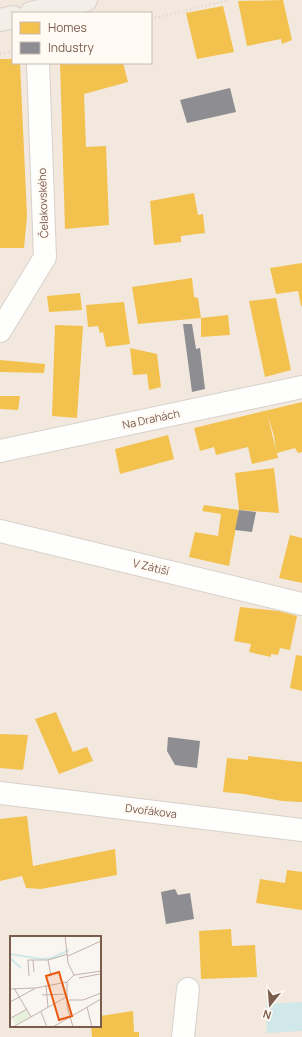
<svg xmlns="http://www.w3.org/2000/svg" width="302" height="1037" viewBox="0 0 302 1037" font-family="Manrope,sans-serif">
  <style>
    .residential { fill: #f2e8de; fill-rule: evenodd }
    .water { fill: #d0e8ea }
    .homes { fill: #f2c14e; fill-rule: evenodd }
    .industry { fill: #8d8d92 }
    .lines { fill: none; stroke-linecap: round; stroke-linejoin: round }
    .minor-casing { stroke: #d7d1cb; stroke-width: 24 }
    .major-casing { stroke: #dad1cc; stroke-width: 24 }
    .path { stroke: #dcd5d0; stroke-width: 2.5; stroke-dasharray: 1 3; stroke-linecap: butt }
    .minor { stroke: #fefefd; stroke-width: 22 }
    .major { stroke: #f3eee8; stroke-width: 22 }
    .labels { text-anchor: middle; stroke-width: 4; stroke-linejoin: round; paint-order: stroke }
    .street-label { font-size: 11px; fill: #7a5c4d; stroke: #fffaf3 }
    .inset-river { fill: none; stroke: #d0e8ea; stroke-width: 2 }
    .inset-road { fill: none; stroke: #c2b3aa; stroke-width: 1 }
    .view { fill: #e8590c; fill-opacity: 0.15; stroke: #e8590c; stroke-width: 2 }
    .inset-edge { fill: none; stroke: #7a5c4d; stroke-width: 2 }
  </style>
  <rect width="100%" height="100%" fill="#f9f5f0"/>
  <path class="residential" d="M0,0H302V1037H0ZM13,13H151V63H13ZM11,937H100V1026H11Z"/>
  <polygon class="water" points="302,1002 302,1031 267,1033 266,1004"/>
  <g class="homes">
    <polygon points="283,0 292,40 282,44 281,39 247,46 238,1"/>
    <polygon points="223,6 234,52 197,59 186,13"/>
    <polygon points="0,59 13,59 13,63 20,63 27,216 24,248 0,248"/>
    <polygon points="60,63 123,63 128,82 84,94 86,147 106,146 109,225 65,229"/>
    <polygon points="194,193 198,215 203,214 205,233 181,236 181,242 154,245 150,201"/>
    <polygon points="302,263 302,306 301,306 298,291 276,294 270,268"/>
    <polygon points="192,278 194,297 198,298 201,318 138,324 132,287"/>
    <polygon points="80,293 82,310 49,312 47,296"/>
    <polygon points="276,298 291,370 265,377 249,301"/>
    <polygon points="124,302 130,344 106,347 103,332 100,333 98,326 88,327 86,305"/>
    <polygon points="228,315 230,335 201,337 201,318"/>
    <polygon points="55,325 83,326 77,418 52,416"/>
    <polygon points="130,348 157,354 161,387 149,390 147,374 133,375"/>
    <polygon points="0,360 45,364 44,373 0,372"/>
    <polygon points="0,396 20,396 18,410 0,409"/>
    <path d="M302,402V452L298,453L295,448L277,453L278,458L252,464L248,447L216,455L214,447L200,451L194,428ZM268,416L274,436L276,451Z"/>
    <polygon points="168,435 174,459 120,474 115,449"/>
    <polygon points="274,468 279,513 239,510 229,566 189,557 195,532 218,536 221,514 202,511 204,505 239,510 235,473"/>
    <polygon points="290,535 302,538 302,583 279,578"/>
    <polygon points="240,607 279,611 297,616 290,650 280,648 278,655 271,654 271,657 249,652 251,644 234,641"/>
    <polygon points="296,655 302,656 302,691 290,688"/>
    <polygon points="56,712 73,752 87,747 93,761 59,774 35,719"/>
    <polygon points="0,734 28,735 23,770 0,768"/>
    <polygon points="248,756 302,762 302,802 282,801 244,794 223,792 227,758 248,760"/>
    <polygon points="27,816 33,866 115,849 117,875 41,889 26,888 22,876 0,881 0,819"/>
    <polygon points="287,870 302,872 302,910 256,903 260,879 285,883"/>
    <polygon points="231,929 232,946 255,945 257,977 201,979 199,931"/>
    <polygon points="133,1011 134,1032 139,1032 139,1037 92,1037 91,1026 100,1026 100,1016"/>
  </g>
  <g class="industry">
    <polygon points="230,88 236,112 187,123 180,100"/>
    <polygon points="183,324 192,324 196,349 200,348 205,389 192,392"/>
    <polygon points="239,510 256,512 252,532 235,530"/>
    <polygon points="168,737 200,741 197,768 175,765 167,751"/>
    <polygon points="175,889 178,895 190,893 194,919 166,924 161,892"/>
  </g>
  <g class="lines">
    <defs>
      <g id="minor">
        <polyline points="0,331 45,257 38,63"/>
        <polyline points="0,451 302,387"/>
        <polyline points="0,531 302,604"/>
        <polyline points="0,793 302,830"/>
        <polyline points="183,1037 188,989"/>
      </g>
      <g id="major">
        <polyline points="31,13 86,0"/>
        <polyline points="0,20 13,17"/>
      </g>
    </defs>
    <use href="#minor" class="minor-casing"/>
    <use href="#major" class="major-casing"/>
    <g class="path">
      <polyline points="151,19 229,0"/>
      <polyline points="0,54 13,51"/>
    </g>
    <use href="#minor" class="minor"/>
    <use href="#major" class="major"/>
  </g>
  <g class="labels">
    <g class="street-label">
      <text transform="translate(43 203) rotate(-92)" y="4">Čelakovského</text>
      <text transform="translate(151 419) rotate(-12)" y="4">Na Drahách</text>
      <text transform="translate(151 567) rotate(14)" y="4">V Zátiší</text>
      <text transform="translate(151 811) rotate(7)" y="4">Dvořákova</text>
    </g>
  </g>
  <g transform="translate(10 936)">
    <rect width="91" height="91" fill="#f9f5f0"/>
    <path d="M16,74L20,81L6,89L2,82Z" fill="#e7f0db"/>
    <path class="inset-river" d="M0,18L31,23L42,22L59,14M0,22L11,32"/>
    <path class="inset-road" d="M55,0L58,27L64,39M58,20L91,5M23,24L24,36M38,24L41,40M64,39L91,35M19,40L18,24H38L58,18M69,42L90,38M36,49L38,71M4,52L21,81M0,53L25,52M32,59L57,58M59,64H73L91,57M0,66L26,52L57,46M77,71L82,91M31,76L37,91M1,82L17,73M3,91L58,60M43,91L91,63M63,91L57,70V46L64,39"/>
    <path class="view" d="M49,36L62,80L49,84L36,40Z"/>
    <rect width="91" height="91" class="inset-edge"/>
  </g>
  <rect x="12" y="12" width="140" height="52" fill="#fffaf3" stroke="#cabbb1"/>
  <rect x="20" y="22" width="20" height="12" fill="#f2c14e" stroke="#cabbb1"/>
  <text x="48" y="32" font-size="12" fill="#7a5c4d">Homes</text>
  <rect x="20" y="42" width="20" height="12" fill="#8d8d92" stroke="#cabbb1"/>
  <text x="48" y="52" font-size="12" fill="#7a5c4d">Industry</text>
  <g transform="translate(270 1005) rotate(197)" stroke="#fffaf3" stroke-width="3" paint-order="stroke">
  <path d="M0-3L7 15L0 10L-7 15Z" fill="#7a5c4d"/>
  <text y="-6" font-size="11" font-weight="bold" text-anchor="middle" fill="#7a5c4d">N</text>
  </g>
</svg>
